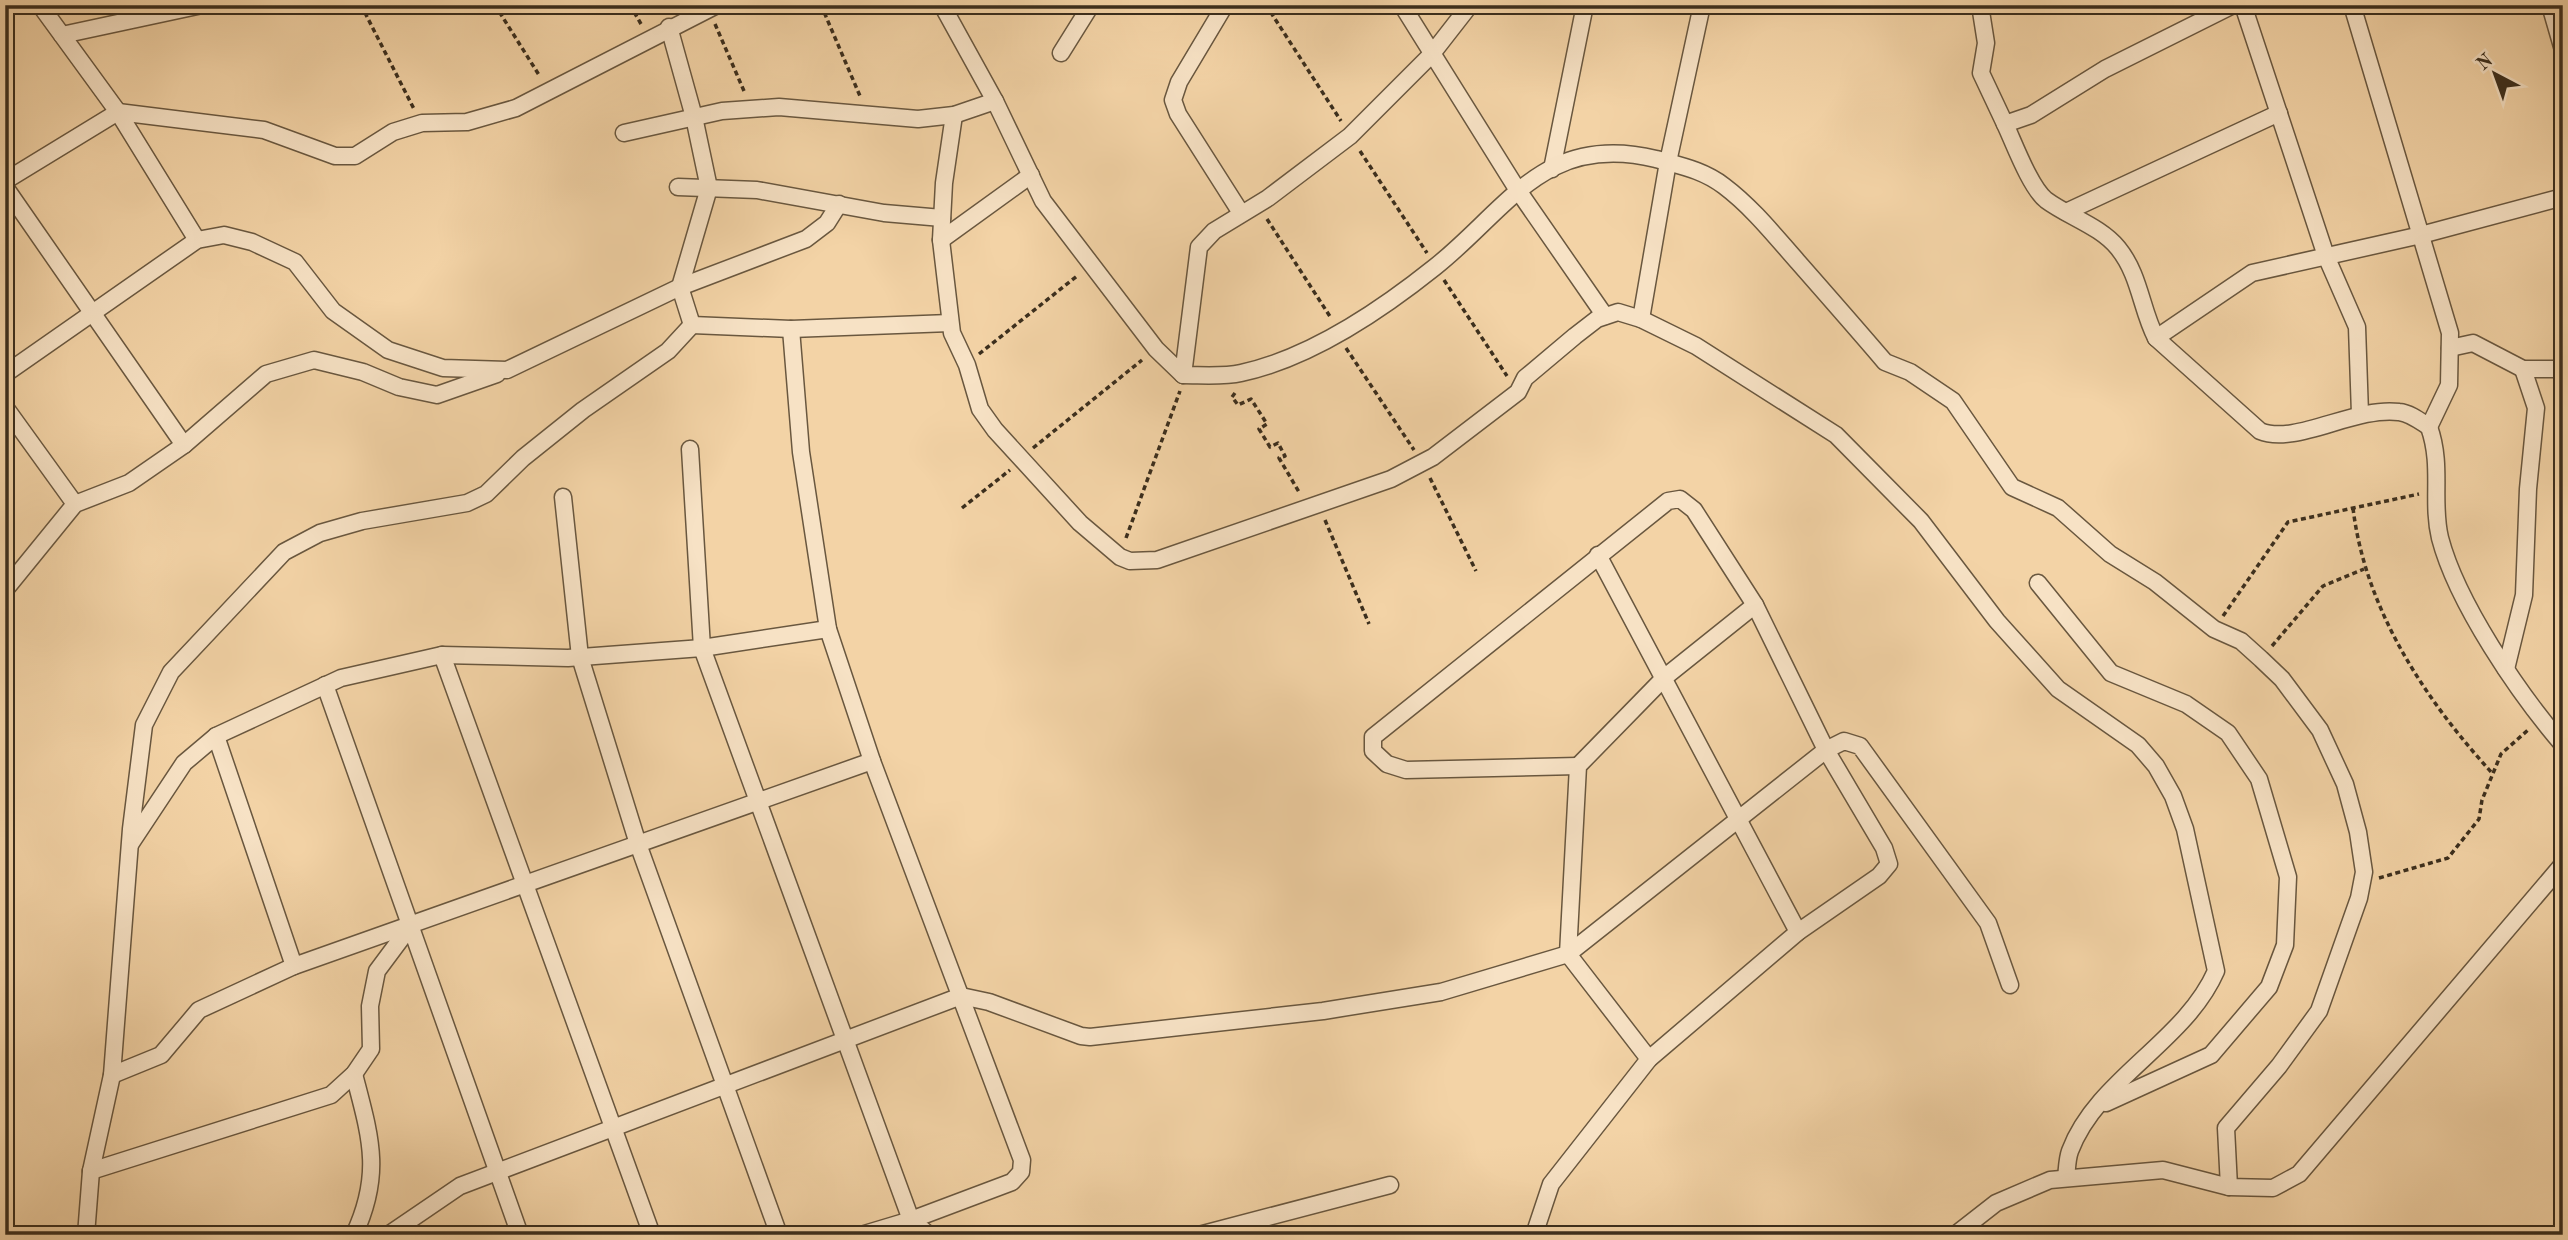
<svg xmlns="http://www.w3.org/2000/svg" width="2568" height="1240" viewBox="0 0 2568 1240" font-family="'Old Standard TT',serif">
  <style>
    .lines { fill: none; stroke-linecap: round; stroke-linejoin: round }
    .minor-casing { stroke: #69573f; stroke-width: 19 }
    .path { stroke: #3b2e1d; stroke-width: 3.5; stroke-dasharray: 5 3.5; stroke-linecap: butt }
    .minor { stroke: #f7e2c5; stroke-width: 16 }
  </style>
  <rect width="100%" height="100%" fill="#f3d3a6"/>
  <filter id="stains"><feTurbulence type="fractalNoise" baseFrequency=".00286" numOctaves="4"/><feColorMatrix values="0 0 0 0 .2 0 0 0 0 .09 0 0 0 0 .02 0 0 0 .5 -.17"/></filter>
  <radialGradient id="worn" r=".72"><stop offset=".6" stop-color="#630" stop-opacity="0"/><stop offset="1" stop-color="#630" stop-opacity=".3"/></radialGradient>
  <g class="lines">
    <defs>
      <g id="minor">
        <polyline points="40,5 118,112 197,240"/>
        <path d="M942,5L995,101L1043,201L1156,349L1183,375C1202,375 1223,377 1241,373C1311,358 1380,311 1435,267C1508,209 1544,132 1656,159C1681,166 1703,170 1724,186C1752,207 1775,236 1798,262C1827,295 1856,328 1885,362L1910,372L1953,401L2012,487L2058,508L2110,554L2155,582L2214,629L2241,641L2261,659L2282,679L2320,730L2345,784L2358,832L2364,872L2359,898L2319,1011L2279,1066L2226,1128L2229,1187"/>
        <polyline points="1225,5 1179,82 1173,100 1178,114 1241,213"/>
        <polyline points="1402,5 1517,189 1605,316"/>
        <polyline points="1980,5 1986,43 1981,73 2005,124 2031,115 2105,69 2233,5"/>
        <polyline points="2243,5 2326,256 2357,327 2360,414"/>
        <polyline points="2352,5 2450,333 2449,385 2429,427"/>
        <polyline points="2550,5 2563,50"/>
        <polyline points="669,27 694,117 709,188 680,287 692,325"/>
        <polyline points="62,35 202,5"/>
        <polyline points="1061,53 1091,5"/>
        <path d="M954,115L944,183L941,240L952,333L967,365L980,409L995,430L1080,523L1120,557L1130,561L1157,560L1391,479L1433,457L1518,392L1525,378L1575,336L1597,319L1618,312L1641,319L1696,346L1836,435L1921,521L1997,621L2058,689L2138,745L2156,766L2173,796L2185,829L2216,971C2185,1042 2097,1079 2070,1151C2067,1159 2067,1170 2066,1178"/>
        <path d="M2005,124C2014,143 2030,187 2046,200C2069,217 2100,226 2118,248C2140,275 2141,309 2156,338L2260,431C2295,446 2355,406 2399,412C2410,413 2420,421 2429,427C2443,466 2431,501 2440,538C2457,603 2519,694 2563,745"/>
        <polyline points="624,133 722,111 779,107 918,119 954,115 995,101"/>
        <polyline points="1552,169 1585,5"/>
        <polyline points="5,181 118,112 264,130 335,156 355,156 393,132 422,123 467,122 516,108 717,5"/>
        <polyline points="5,187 184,445"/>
        <polyline points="678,187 757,190 884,213 942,218"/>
        <polyline points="2066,212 2279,113"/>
        <polyline points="941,240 1031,175"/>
        <polyline points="1641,319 1668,162 1702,5"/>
        <polyline points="692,325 791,329 950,323"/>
        <polyline points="791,329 801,452 828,629 872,761 1022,1160 1021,1172 1012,1182 911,1220 861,1235"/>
        <polyline points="2156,338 2252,273 2421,235 2563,197"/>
        <polyline points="2450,348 2473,343 2523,369 2563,369"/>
        <polyline points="5,374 197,240 224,235 252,242 295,262 333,311 388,350 443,368 507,370 680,287 806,239 827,223 839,204"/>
        <polyline points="1183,375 1199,247 1214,231 1268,198 1350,136 1431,55 1470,5"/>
        <polyline points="5,407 75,504"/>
        <polyline points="690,449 702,648 911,1220 929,1235"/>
        <polyline points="563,497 580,657 638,844 779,1235"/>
        <polyline points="1598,555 1798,932"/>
        <polyline points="2038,583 2111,673 2186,704 2228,733 2259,779 2288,877 2285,945 2269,987 2211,1055 2106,1103"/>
        <polyline points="5,590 75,504 129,483 184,445 266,374 314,360 363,372 399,387 437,395 497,374"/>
        <polyline points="442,655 652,1235"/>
        <polyline points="2506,669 2524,595 2528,489 2536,408 2523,369"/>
        <polyline points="325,685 520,1235"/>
        <polyline points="216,736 294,966"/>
        <polyline points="131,843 184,763 216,736 341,678 442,655 568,658 702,648 828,629"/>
        <polyline points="1649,1059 1568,954 1578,766 1665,677 1755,605"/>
        <polyline points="112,1075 161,1055 199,1010 294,966 872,761"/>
        <polyline points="91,1171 331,1095 354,1074 371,1049 370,1006 377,971 412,924"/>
        <polyline points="86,1235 91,1171 112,1075 131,829 144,725 171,672 284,552 320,533 362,521 467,503 486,494 523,458 583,410 668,351 692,325"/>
        <path d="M354,1235C383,1173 370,1136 354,1074"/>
        <polyline points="388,1235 460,1186 961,996 989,1002 1081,1036 1090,1037 1323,1011 1441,992 1568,954 1826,750 1844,741 1860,746 1988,923 2010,985"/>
        <polyline points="1199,1235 1390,1185"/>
        <polyline points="1534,1235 1551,1184 1649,1059 1798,932 1879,876 1889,864 1884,848 1826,750 1755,605 1694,510 1680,499 1668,501 1373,737 1373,751 1387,764 1406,770 1578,766"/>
        <polyline points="1955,1235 1996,1203 2050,1180 2163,1170 2229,1187 2273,1188 2299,1174 2563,864"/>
      </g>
    </defs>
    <use href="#minor" class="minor-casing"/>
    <g class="path">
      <polyline points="361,5 414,109"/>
      <polyline points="495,5 539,75"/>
      <polyline points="630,5 641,24"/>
      <polyline points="821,5 860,96"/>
      <polyline points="1266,5 1341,121"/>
      <polyline points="715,24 744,91"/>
      <polyline points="1360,151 1427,253"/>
      <polyline points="1267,219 1331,318"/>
      <polyline points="1444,280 1507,376"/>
      <polyline points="1346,348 1414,450"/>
      <polyline points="979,354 1077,276"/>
      <polyline points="1235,393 1232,397 1238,405 1251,399 1267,424 1259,429 1270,447 1278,443 1285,456 1279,458 1299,492"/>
      <polyline points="1033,448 1142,360"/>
      <polyline points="1430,478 1476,571"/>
      <polyline points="962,508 1010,470"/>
      <path d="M2353,508C2365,609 2425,700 2493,774"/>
      <polyline points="1325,520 1369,624"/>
      <polyline points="1126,538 1180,391"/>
      <polyline points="2223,616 2288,522 2419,494"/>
      <polyline points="2272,646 2323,586 2364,569"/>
      <polyline points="2379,878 2448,858 2479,819 2482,800 2501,754 2528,730"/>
    </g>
    <use href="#minor" class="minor"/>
  </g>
  <rect width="2568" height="1240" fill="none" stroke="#f3d3a6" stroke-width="28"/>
  <rect x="7" y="7" width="2554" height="1226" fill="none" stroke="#3b2e1d" stroke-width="3.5"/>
  <rect x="14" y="14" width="2540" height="1212" fill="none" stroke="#3b2e1d" stroke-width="2"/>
  <g transform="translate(2495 74) rotate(319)" stroke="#f7e2c5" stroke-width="5" paint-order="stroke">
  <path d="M0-5L12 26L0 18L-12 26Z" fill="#3b2e1d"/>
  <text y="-10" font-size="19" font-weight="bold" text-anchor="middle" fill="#3b2e1d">N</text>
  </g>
  <rect width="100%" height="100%" filter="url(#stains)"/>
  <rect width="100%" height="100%" fill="url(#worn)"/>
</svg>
